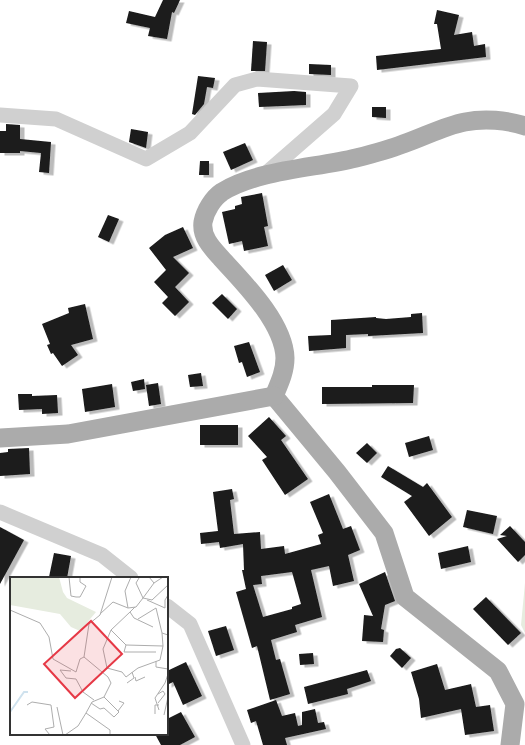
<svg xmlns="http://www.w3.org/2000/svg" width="525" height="745" viewBox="0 0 525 745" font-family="Mulish,sans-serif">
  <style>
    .green { fill: #e6ecdf }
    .building { fill: #1a1a1a; fill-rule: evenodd; filter: url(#shadow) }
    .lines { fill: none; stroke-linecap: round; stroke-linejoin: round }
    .minor { stroke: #d0d0d0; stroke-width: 15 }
    .major { stroke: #ababab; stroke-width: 19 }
    .inset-river { fill: none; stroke: #cfe2ee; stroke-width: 2 }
    .inset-road { fill: none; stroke: #adadad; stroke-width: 1 }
    .view { fill: #e63946; fill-opacity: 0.15; stroke: #e63946; stroke-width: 2 }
    .inset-edge { fill: none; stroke: #333; stroke-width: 2 }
  </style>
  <defs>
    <filter id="shadow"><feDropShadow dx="4.5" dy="2.5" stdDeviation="0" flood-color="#0004"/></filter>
  </defs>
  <rect width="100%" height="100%" fill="#fff"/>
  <polygon class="green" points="525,583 525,633 521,625"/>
  <g class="building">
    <polygon points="163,0 180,0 174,13 172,12 167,39 148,36 150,28 126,23 129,11 155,17"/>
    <polygon points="437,10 459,15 454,35 472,32 474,46 485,44 486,57 377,70 376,56 441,49 437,24 434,24"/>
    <polygon points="253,41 267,42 265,71 251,71"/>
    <polygon points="309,64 331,65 331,75 309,74"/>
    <polygon points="198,76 215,78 213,88 207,87 204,104 195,115 192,114"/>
    <polygon points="294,91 306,92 306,105 259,107 258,93"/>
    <polygon points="372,107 386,107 386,118 372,117"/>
    <polygon points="6,124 20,125 20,139 51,142 49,173 39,172 41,153 20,151 20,153 0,153 0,131 6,131"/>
    <polygon points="131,129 148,132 146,148 129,142"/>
    <polygon points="245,143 253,160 231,170 223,152"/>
    <polygon points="200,161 209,161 209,175 199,175"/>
    <polygon points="262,193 268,226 264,227 268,246 244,251 242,241 229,244 222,212 235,209 235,206 242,204 241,197"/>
    <polygon points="108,215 119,219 109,242 98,237"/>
    <polygon points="183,227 193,248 173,257 189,273 175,287 189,302 175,316 162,303 168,297 154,282 166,270 149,248 165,235"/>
    <polygon points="283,265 292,280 274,291 265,275"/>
    <polygon points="222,294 237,309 228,319 212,303"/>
    <polygon points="85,304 93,339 71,345 78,355 62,366 53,353 51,354 47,345 50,344 42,324 69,313 68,308"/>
    <polygon points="422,313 423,333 368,336 368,334 346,335 346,348 309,351 308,336 331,335 331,320 376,317 376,318 386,319 411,317 411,314"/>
    <polygon points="249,342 260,372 247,377 242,362 239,363 234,346"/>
    <polygon points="201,373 203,386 190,387 188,375"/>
    <polygon points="144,379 145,389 133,391 131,382"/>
    <polygon points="158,383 161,404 149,406 146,385"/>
    <polygon points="112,384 115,407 85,412 82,389"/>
    <polygon points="372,385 414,385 413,403 322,404 322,387 372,387"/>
    <polygon points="18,394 32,394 32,396 57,395 58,413 42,414 42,409 19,410"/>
    <polygon points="269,417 286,436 281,440 308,479 285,495 262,460 267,457 248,436"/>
    <rect x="200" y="425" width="38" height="20"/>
    <polygon points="429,436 433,450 409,457 405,443"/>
    <polygon points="367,443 377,453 367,463 356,453"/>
    <polygon points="29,448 30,474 0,476 0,453 8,452 8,449"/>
    <polygon points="388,466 423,487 427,483 452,517 429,536 404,502 412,496 381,477"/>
    <path d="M232,489L234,499L230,500L234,534L260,532L261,549L284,546L285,554L321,544L318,535L323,533L310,502L329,494L343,529L351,526L360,550L348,555L354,581L333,586L329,566L311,570L322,617L295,625L297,632L271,640L276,660L280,659L290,694L270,700L257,646L252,648L236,592L246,589L242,570H244L243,544L220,548L219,542L201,544L200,533L218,531L213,492ZM292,572L301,604L292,607V609L263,617L253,585L262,584L261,576Z"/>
    <polygon points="467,510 497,516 493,534 463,527"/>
    <polygon points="510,526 525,542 525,555 518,562 497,539 507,536 500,535"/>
    <polygon points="0,527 24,540 0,584"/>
    <polygon points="468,546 471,562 441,569 438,553"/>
    <polygon points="54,553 71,556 67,578 49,577"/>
    <polygon points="385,572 395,601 385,605 381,629 384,630 383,642 362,641 364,615 373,616 359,584"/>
    <polygon points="486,597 521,633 508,645 473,609"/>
    <polygon points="226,626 234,650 216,656 208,631"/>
    <polygon points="400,648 411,658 402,668 390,656 396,649"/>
    <polygon points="313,653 314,664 300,665 299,654"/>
    <polygon points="186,662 202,696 183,705 173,682 167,685 167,671"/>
    <polygon points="437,664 445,690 471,684 476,707 490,705 494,731 465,735 461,709 421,718 419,699 411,672"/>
    <polygon points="367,670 371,681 347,689 348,694 308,704 304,687"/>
    <polygon points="276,700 282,716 295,713 298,726 302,725 302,712 315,709 318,723 324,722 326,729 285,738 287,745 263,745 256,721 251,723 247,710"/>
    <polygon points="181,712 195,737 180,745 161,745 155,734 167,734 167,719"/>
  </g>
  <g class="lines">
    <g class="minor">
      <polyline points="0,115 56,119 146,159 190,133 235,85 257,79 351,86 334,114 263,176"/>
      <polyline points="0,512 102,555 131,578"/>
      <polyline points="167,606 190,624 243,745"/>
    </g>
    <g class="major">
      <path d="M274,396C279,384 285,372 285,358C284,323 244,283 221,258C212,248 201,237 203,222C205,211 213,198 222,192C257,170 316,168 356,158C372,154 388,150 403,144C424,137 444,126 465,122C484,118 507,120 525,126"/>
      <polyline points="274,396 337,472 384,533 405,597 498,671 515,704 510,745"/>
      <polyline points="0,438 68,434 274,396"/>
    </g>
  </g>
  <g transform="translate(10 577)">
    <rect width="158" height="158" fill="#fff"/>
    <path d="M49,0L53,15L57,21L86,35L70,54L61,50L50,37L0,28V0Z" fill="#e6ecdf"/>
    <path class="inset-river" d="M0,135L14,115H18"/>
    <path class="inset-road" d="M59,0L61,19L66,20H70L76,9L70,5V0M139,0L144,6L153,0M129,1L126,6L133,21L144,6M137,23L155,31V23L158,18M125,30L120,35L124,41L143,50M118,31L115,14L121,0M0,33L30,46L39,60L43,82L66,95L70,82L74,80L79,47L90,38L102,0M120,35L101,53L93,72L97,91L112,95L116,100L128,91L150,83L153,69L152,56M90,37L103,25L118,31L126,30L133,21L142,23L158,8M128,42L146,31L152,56L158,58M101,53L116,68L153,69M116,68L114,75H146M74,80L98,100L101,106L94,120L82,125L76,136L100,153V158M146,84V90L158,92M61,94L50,93L56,101L66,102L73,115L84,123M125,100L126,104L135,100M117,106L124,101L122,95M148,117L153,114L155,117L148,126M81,126L90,132L94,131L104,140L109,135L94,120M17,128L22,125L41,128L44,150L35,152L40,158M47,130L53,158M149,133L145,121L155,106L158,97M108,134L114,126L109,124M145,137V128H149M154,138L158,120M55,158L68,149L76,136"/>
    <path class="view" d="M81,44L112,77L65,121L34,87Z"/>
    <rect width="158" height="158" class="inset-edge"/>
  </g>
</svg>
